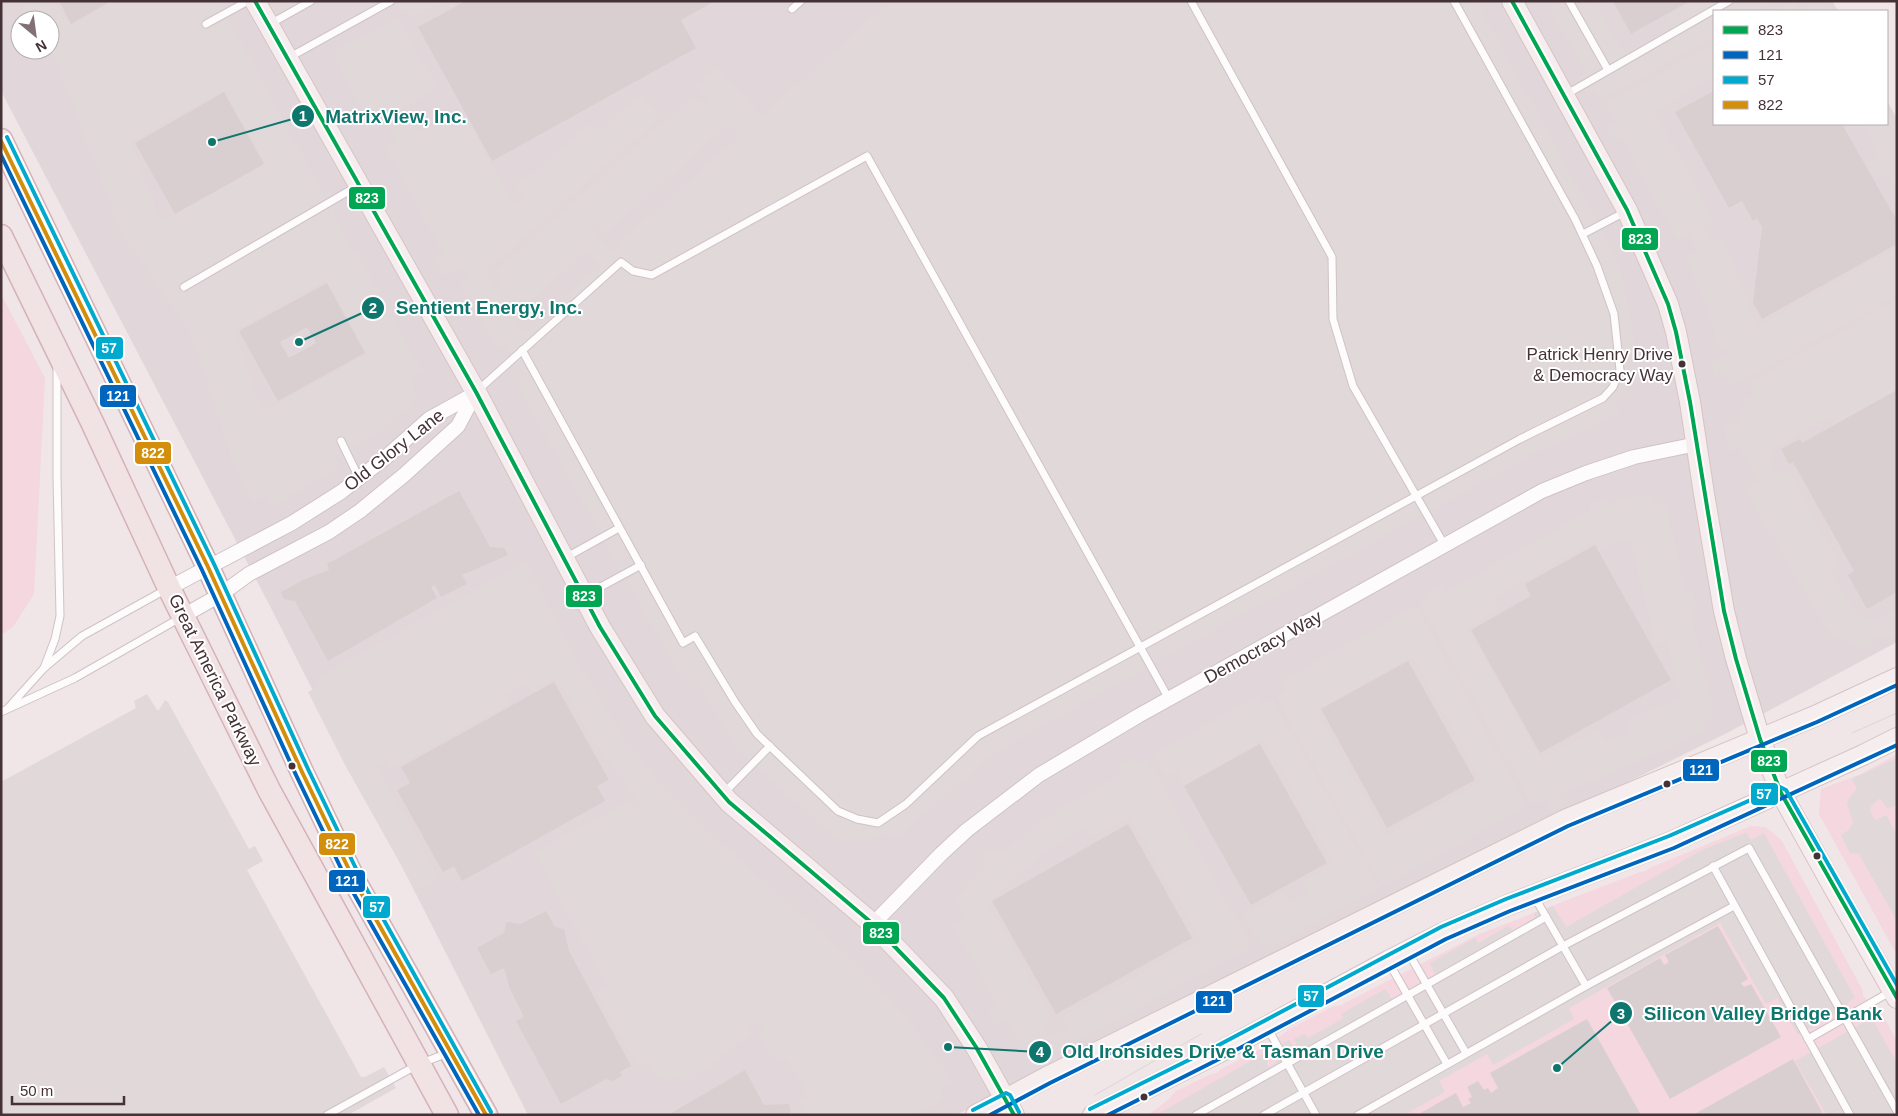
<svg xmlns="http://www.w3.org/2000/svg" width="1898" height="1116" viewBox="0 0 1898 1116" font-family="Helvetica,sans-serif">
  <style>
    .commercial { fill: #f4d7df }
    .industrial { fill: #e1d6d9; fill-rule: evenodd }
    .parking { fill: #e1d8da; fill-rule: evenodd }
    .building { fill: #d9cfd1; fill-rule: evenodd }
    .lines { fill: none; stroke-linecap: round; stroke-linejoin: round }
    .lane-casing { stroke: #cec3c6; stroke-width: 9 }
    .street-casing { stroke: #cec3c6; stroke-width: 16 }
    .secondary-casing { stroke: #d7c3c6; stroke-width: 22 }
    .primary-casing { stroke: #d4b2b8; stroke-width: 25 }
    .lane { stroke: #fdfbfc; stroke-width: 7 }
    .street { stroke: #fdfbfc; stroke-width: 14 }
    .secondary { stroke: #f6edee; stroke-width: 20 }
    .primary { stroke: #f1e2e4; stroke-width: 22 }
    .tram { stroke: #d8d7d7; stroke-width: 1 }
    .bus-1-casing { stroke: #fff; stroke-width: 8 }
    .bus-2-casing { stroke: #fff; stroke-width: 8 }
    .bus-3-casing { stroke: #fff; stroke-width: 8 }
    .bus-4-casing { stroke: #fff; stroke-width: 8 }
    .bus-1 { stroke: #00a651; stroke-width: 4 }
    .bus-2 { stroke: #0065bd; stroke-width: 4 }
    .bus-3 { stroke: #00a9ce; stroke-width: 4 }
    .bus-4 { stroke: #d38f0b; stroke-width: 4 }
    .bus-dot { fill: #453237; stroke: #fff; stroke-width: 2 }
    .labels { text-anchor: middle; stroke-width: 4; stroke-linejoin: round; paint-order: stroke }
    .bus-label { font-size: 17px; fill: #453237; stroke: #fff; text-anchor: end }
    .street-label { font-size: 18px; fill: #453237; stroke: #fff }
    .leader { fill: none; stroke: #0f766e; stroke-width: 2 }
    .callout-dot { fill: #0f766e; stroke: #fff; stroke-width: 2 }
    .mark-label { font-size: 15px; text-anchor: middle; font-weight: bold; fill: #fff }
    .callout-label { font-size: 19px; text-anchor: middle; font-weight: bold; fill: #0f766e; stroke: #fff; stroke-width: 4; stroke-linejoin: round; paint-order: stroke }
    .line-badge { stroke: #fff; stroke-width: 2 }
    .badge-label { font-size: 14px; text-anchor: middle; font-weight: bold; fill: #fff }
  </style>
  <rect width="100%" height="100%" fill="#f0e6e8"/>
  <g class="commercial">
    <polygon points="1,294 45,378 34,594 13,627 1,635"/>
    <polygon points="1897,754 1897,955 1819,814 1821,789 1861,774"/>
    <polygon points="1751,826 1765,827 1771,831 1782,841 1863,991 1863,996 1881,1012 1897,1041 1897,1115 1148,1115 1168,1100 1176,1091 1209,1075 1217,1073 1221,1069 1265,1047 1291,1028 1334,1006 1339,1006 1479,934 1640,872 1646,871 1652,867"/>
  </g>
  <path class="industrial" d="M1,1H1832L1838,11H1714V124H1887V101L1897,119V642L1729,732L956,1115H528L271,608L1,91ZM20,20H50V50H20Z"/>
  <g class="parking">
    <path d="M18,1H54L71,25L113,1H218L222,6L324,196L331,192L340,207L333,212L355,253L357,252L422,370L412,376L416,392L415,399L408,407L380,432L353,447L359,458L346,469L338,455L334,457L340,468L270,507L264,496L253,502L236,470L191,334L121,232L50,47V20H31ZM224,90L265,164L161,221L131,142ZM326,280L367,354L262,412L235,331Z"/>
    <polygon points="394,1 444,1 412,19 406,9 400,12"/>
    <path d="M890,1H1476L1601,229L1621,271L1642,377L1628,385L1615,404L1620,413L1535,453L1176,651L993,754L893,841L887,833L864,841H852L839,838L828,831L739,752L695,678L684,682L515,382L526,376L507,348L509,346L506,344L496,348L460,283L466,278L467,274L465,269L459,267L444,276L434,258L443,253L384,147L395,141L386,124L374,130L332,53L398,17L438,89L403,108L417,133L452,114L458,126L467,121L515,204L524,198L515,188L590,123L599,131L640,95L660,117L486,271L497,288L503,281L495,272L694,95L703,105L708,102L695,86L718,67L762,116ZM728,124L739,136L616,246L619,249L613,254L591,228L596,224L606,234ZM587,250L600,266L522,335L505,304L510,301L519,311Z"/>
    <polygon points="1546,1 1595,1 1624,53 1673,26 1667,16 1693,1 1777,1 1759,11 1714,11 1714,36 1601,100 1595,89 1587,94 1577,77 1586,74"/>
    <polygon points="1792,1 1794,1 1799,11 1817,1 1827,1 1832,11 1774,11"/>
    <polygon points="1714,44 1714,77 1655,111 1714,220 1703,226 1712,242 1723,236 1757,327 1897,247 1897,295 1732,386 1725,374 1714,377 1710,360 1720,358 1731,353 1731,351 1730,349 1719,349 1702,296 1686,256 1697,251 1689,234 1677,240 1621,137 1614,141 1605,125 1615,120 1606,104"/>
    <polygon points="1887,109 1897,127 1897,191 1887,174 1876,179 1867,163 1879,157 1861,124 1887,124"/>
    <polygon points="1897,300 1897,391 1837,424 1833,418 1829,417 1774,448 1769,458 1777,474 1788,470 1840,564 1832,569 1830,572 1853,608 1861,616 1874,621 1897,609 1897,639 1892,636 1874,638 1868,649 1852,646 1833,635 1823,623 1745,491 1758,480 1739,448 1728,451 1724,424 1732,424 1739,419 1742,407 1746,399 1754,393 1749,383"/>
    <path d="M1651,494L1653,505L1666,502L1686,593L1693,591L1697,608L1690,610L1715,716L1703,721L1707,731L1560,795L1566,805L1550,812L1545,802L1542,801L1533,806L1420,603L1430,597L1427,591L1441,583L1445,592L1591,510L1589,505L1604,498L1607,504L1614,501ZM1631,541L1655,644L1665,641L1667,643L1680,698L1625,721L1629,732L1605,742L1600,731L1541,757L1467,629L1499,611L1493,601L1494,598L1593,542L1595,543L1601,552L1617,543Z"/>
    <polygon points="527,561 535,576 526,581 525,585 526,587 535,582 591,684 626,740 662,785 685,810 847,956 872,980 905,1015 926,1043 953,1083 941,1090 944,1100 915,1115 805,1115 799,1102 808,1097 800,1081 787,1057 778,1063 756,1035 763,1030 763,1028 755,1023 746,1026 751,1034 687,1083 681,1076 671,1080 662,1080 655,1074 648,1061 637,1066 595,991 606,984 534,853 630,800 634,808 638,806 639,803 597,746 556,677 531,692 525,682 504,694 509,704 391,769 386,760 378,764 377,767 439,877 415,890 345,765 308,692 319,686 317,678"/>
    <path d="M1416,606L1527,806L1382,887L1276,697L1287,691L1281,681ZM1412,657L1482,781L1386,835L1316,711Z"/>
    <polygon points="147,694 157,710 159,710 165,700 168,702 249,849 255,846 263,861 247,870 361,1077 365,1077 384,1067 396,1088 348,1115 1,1115 1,782 136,708 134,701"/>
    <polygon points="1258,695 1263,705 1272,699 1379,887 1275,945 1260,945 1244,915 1283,893 1289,903 1307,893 1301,883 1334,864 1264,740 1184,785 1176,770 1165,775 1153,755"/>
    <path d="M1130,758L1135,765L1147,759L1252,947L1060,1050L1054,1053L1045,1051L1038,1046L1025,1053L1006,1021L996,1026L988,1012L998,1006L953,926L964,919L954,900L987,865L980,858L994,847L1001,854L1032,828L1063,807L1121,774L1117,766ZM1130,816L1200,940L1062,1017L1068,1028L1049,1038L1042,1024L1052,1018L988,904L1006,885L1053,847L1086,827L1092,837Z"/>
    <polygon points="1897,758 1897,804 1888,809 1880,798 1871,806 1870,811 1873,818 1876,820 1886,815 1897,834 1897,921 1859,854 1850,853 1841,835 1849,830 1853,822 1847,803 1849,798 1857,789 1852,779"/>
    <polygon points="1746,833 1751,840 1764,833 1855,998 1847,1003 1848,1006 1798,1035 1777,998 1766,1004 1720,923 1569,1008 1574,1019 1493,1065 1487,1054 1439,1081 1445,1092 1404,1115 1156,1115 1261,1055 1267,1055 1267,1065 1269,1068 1276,1063 1277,1060 1271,1050 1289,1040 1297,1052 1299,1049 1294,1039 1305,1034 1308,1038 1344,1018 1341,1014 1385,989 1392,999 1435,974 1430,963 1475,938 1478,943 1508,926 1513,931 1535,918 1534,913 1553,906 1566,927 1702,850"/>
    <polygon points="1872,1018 1897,1064 1897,1115 1827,1115 1795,1061"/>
  </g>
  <g class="building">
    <polygon points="59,1 111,1 71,24"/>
    <polygon points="466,1 715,1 681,20 696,48 492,161 418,27"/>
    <polygon points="1615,1 1690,1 1631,34 1614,3"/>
    <polygon points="1714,91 1714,124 1842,124 1897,221 1897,244 1762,319 1753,303 1762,227 1757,218 1753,221 1742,201 1729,208 1675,112"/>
    <polygon points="224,92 264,164 175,214 135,143"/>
    <path d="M327,283L365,353L278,401L239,331ZM307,327L316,343L289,358L280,342Z"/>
    <polygon points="1897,390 1897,592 1867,609 1848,575 1854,571 1793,462 1789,464 1781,449 1800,439 1802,443"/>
    <polygon points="459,491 490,547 504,548 508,555 462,575 467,584 441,597 435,585 431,587 437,598 328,661 295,601 284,599 281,592 305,579 329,570 327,564"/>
    <polygon points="1595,545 1671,680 1540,753 1471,630 1531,596 1525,584"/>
    <polygon points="1408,661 1475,780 1387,828 1321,709"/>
    <polygon points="554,682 609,780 597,786 605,801 462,881 454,866 443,872 397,790 410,783 401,767"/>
    <polygon points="1260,744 1327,863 1251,905 1184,786"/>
    <polygon points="1128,824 1192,938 1056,1014 992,901"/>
    <polygon points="546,911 555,927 564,929 569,951 631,1066 620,1072 622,1076 612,1081 606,1079 561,1104 516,1021 524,1017 510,989 504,968 491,974 477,948 504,933 506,922 521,924"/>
    <polygon points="1718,926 1748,979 1741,983 1744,987 1751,984 1781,1037 1670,1099 1607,988 1660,958 1664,965 1669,962 1665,955"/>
    <polygon points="1587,1019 1641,1115 1417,1115 1456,1093 1463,1107 1471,1103 1468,1099 1472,1097 1467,1087 1478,1081 1484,1090 1488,1088 1491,1093 1498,1088 1490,1073"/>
    <polygon points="1793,1059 1822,1112 1818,1115 1693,1115"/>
    <polygon points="745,1070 764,1105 789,1104 791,1115 668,1115"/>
  </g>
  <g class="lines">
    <defs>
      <g id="lane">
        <polyline points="1191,1 1332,257 1333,319 1353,386 1445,546"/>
        <polyline points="1569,1 1608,70"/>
        <polyline points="792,9 801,1"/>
        <polyline points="206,24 248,1"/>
        <polyline points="270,24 311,1"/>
        <polyline points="290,57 391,1"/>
        <polyline points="1567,94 1729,1"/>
        <polyline points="1583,234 1625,212"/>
        <polyline points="184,287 359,185"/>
        <polyline points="522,350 683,643 695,636 735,702 757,734 838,811 857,819 878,823 906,804 978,736 1520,439 1603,398 1613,387 1620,370 1614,314 1597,266 1575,219 1454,1"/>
        <polyline points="477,391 621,262 633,271 652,275 867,156 1169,699"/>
        <polyline points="341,441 359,478"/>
        <polyline points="565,558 619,528"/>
        <polyline points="584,596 641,565"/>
        <polyline points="44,668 55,639 60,616 57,477 57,366"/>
        <polyline points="9,707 44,668 82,636 165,590"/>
        <polyline points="1,712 75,678 180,618"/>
        <polyline points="723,794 770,746"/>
        <polyline points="1713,866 1850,1115"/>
        <polyline points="1534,896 1586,986"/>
        <polyline points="1408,952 1466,1053"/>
        <polyline points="1389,963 1447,1064"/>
        <polyline points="1268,1029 1316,1115"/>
        <polyline points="1808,1039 1890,992"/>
        <polyline points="327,1115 419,1064 448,1053"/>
        <polyline points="1196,1115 1546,917"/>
        <polyline points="1264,1115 1563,946 1749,848 1897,1111"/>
        <polyline points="1358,1115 1586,986 1734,906"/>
      </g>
      <g id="street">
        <polyline points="169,588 292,523 341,492 385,458 429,419 476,393"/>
        <polyline points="183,616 220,595 249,574 329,532 360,511 404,475 458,426 476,392"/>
        <polyline points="873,924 941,854 967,830 1039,775 1138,716 1542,491 1586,473 1634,457 1697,444"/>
      </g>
      <g id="secondary">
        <polyline points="255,1 476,392 600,627 655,716 729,802 873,924 944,998 976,1047 1014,1115"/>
        <polyline points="1512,1 1627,210 1668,304 1676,332 1690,402 1704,494 1724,611 1736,659 1760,739 1781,793 1835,890 1897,998"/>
        <polyline points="976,1115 1047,1077 1565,820 1815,716 1897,678"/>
        <polyline points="1093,1115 1218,1053 1388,961 1443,933 1508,905 1671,842 1863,755 1897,738"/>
      </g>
      <g id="primary">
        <polyline points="1,140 208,567 302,772 355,882 486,1115"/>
        <polyline points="1,236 92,422 169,588 269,790 447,1115"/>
      </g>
    </defs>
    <use href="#lane" class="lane-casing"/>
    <use href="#street" class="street-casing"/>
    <use href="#secondary" class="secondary-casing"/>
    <use href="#primary" class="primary-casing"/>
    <use href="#lane" class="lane"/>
    <use href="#street" class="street"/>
    <use href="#secondary" class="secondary"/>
    <use href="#primary" class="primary"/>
    <g class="tram">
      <polyline points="1852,733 1897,713"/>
      <polyline points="1095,1095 1201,1034"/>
    </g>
    <defs>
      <g id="bus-1">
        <polyline points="255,1 476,392 600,627 655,716 729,802 873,924 944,998 976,1047 1014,1115"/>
        <polyline points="1512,1 1627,210 1668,304 1676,332 1690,402 1724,611 1736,659 1760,739 1781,793 1897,998"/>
      </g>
      <g id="bus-2">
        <polyline points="1,155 202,570 296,775 349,885 479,1115"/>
        <polyline points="990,1115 1050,1083 1568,826 1817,722 1897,685"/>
        <polyline points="1108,1115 1221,1058 1446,939 1510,911 1674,848 1897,745"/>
      </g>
      <g id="bus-3">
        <polyline points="7,137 214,564 308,769 361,879 491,1112"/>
        <polyline points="1090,1109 1215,1047 1441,927 1506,899 1669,836 1780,787 1786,790 1897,985"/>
        <polyline points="973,1110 1006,1093 1010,1095 1019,1112"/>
      </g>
      <polyline id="bus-4" points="1,141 208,567 302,772 355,882 486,1115"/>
    </defs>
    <use href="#bus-1" class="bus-1-casing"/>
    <use href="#bus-2" class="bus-2-casing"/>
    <use href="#bus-3" class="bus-3-casing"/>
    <use href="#bus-4" class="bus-4-casing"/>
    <use href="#bus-1" class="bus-1"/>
    <use href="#bus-2" class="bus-2"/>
    <use href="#bus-3" class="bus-3"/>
    <use href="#bus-4" class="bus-4"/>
  </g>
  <g class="bus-dot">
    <circle cx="1682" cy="364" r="4.5"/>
    <circle cx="292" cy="766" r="4.5"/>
    <circle cx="1667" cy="784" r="4.5"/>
    <circle cx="1817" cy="856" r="4.5"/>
    <circle cx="1144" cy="1097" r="4.5"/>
  </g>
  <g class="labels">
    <g class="bus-label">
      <text x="1673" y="360">Patrick Henry Drive<tspan x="1673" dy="21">&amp; Democracy Way</tspan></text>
    </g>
    <g class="street-label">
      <text transform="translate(394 450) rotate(-38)" y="6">Old Glory Lane</text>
      <text transform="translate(1263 647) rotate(-29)" y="6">Democracy Way</text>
      <text transform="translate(215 680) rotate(64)" y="6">Great America Parkway</text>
    </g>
  </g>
  <path class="leader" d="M212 142L303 116M299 342L373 308M1557 1068L1621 1013M948 1047L1040 1052"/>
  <g class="callout-dot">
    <circle cx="212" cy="142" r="5"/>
    <circle cx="299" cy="342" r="5"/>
    <circle cx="1557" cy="1068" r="5"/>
    <circle cx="948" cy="1047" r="5"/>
    <circle cx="303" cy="116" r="12"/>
    <circle cx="373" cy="308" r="12"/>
    <circle cx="1621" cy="1013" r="12"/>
    <circle cx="1040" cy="1052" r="12"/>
  </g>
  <g class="mark-label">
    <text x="303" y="121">1</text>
    <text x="373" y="313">2</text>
    <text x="1621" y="1019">3</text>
    <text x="1040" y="1057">4</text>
  </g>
  <g class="callout-label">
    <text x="396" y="123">MatrixView, Inc.</text>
    <text x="489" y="314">Sentient Energy, Inc.</text>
    <text x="1763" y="1020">Silicon Valley Bridge Bank</text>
    <text x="1223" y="1058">Old Ironsides Drive &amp; Tasman Drive</text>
  </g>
  <g class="line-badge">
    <rect x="348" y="186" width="38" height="24" rx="5" fill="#00a651"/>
    <rect x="1621" y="227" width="38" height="24" rx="5" fill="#00a651"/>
    <rect x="95" y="336" width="29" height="24" rx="5" fill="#00a9ce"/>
    <rect x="99" y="384" width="38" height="24" rx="5" fill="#0065bd"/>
    <rect x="134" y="441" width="38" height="24" rx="5" fill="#d38f0b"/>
    <rect x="565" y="584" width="38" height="24" rx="5" fill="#00a651"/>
    <rect x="1750" y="749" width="38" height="24" rx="5" fill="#00a651"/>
    <rect x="1682" y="758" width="38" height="24" rx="5" fill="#0065bd"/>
    <rect x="1750" y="782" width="29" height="24" rx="5" fill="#00a9ce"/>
    <rect x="318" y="832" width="38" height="24" rx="5" fill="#d38f0b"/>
    <rect x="328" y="869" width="38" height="24" rx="5" fill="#0065bd"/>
    <rect x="362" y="895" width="29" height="24" rx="5" fill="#00a9ce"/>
    <rect x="862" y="921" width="38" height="24" rx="5" fill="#00a651"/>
    <rect x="1297" y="984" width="28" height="24" rx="5" fill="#00a9ce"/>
    <rect x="1195" y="990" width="38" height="24" rx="5" fill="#0065bd"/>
  </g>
  <g class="badge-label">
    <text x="367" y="203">823</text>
    <text x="1640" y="244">823</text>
    <text x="109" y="353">57</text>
    <text x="118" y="401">121</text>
    <text x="153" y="458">822</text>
    <text x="584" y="601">823</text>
    <text x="1769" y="766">823</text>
    <text x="1701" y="775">121</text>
    <text x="1764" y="799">57</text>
    <text x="337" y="849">822</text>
    <text x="347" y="886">121</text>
    <text x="377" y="912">57</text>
    <text x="881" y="938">823</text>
    <text x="1311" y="1001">57</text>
    <text x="1214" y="1006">121</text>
  </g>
  <rect width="1898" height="1116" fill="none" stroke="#453237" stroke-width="5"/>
  <rect x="1713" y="10" width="175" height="115" fill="#ffffff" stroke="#b5adaf"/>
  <rect x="1723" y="26" width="25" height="8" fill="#00a651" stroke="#b5adaf"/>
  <text x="1758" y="35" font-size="15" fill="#453237">823</text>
  <rect x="1723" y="51" width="25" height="8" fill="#0065bd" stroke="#b5adaf"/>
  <text x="1758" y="60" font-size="15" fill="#453237">121</text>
  <rect x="1723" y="76" width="25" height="8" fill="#00a9ce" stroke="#b5adaf"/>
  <text x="1758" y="85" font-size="15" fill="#453237">57</text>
  <rect x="1723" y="101" width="25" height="8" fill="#d38f0b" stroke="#b5adaf"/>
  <text x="1758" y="110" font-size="15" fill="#453237">822</text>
  <g transform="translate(35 35) rotate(151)"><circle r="24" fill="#ffffff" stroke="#b5adaf"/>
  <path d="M0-4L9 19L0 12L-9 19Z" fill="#817175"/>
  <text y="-8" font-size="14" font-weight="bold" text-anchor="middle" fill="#453237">N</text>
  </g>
  <path d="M12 1096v8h112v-8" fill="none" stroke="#453237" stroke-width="2.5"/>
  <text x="20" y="1096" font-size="15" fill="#453237" stroke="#ffffff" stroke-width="4" paint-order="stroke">50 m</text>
</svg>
